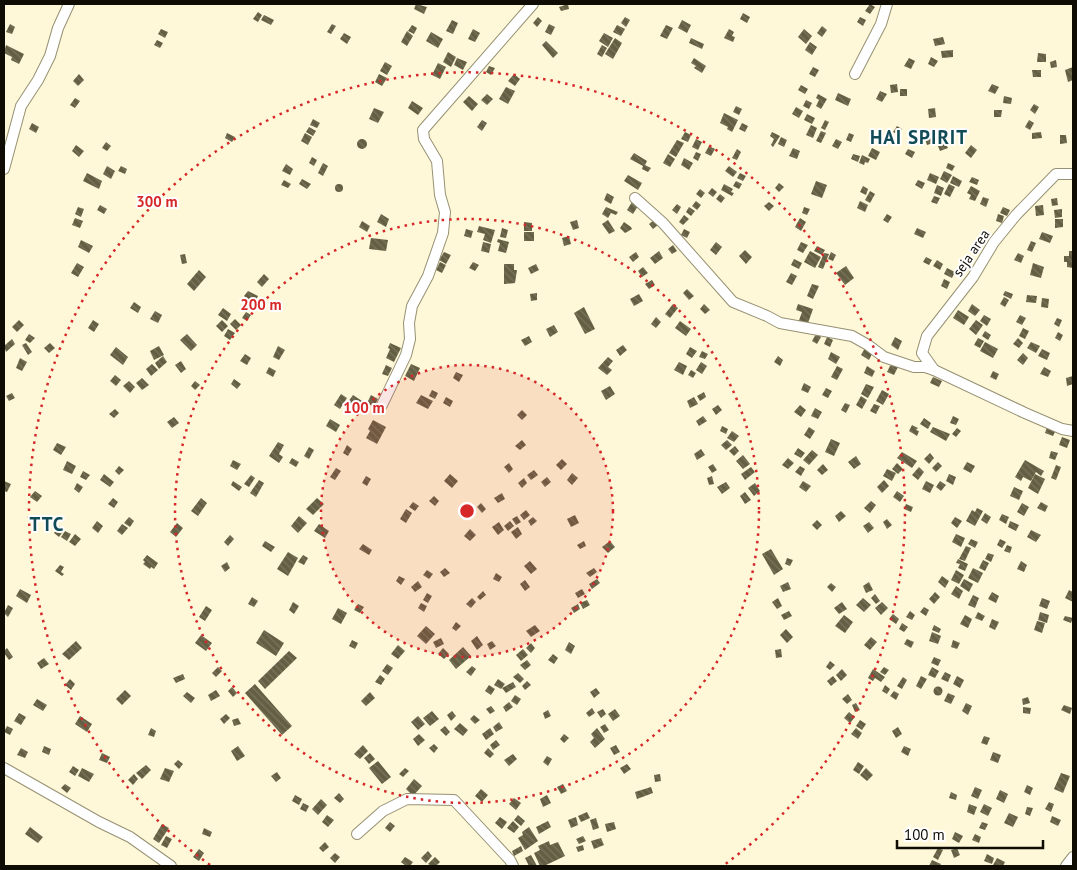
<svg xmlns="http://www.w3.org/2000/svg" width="1077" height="870" viewBox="0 0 1077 870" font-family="'PT Sans',sans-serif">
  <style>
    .building { fill: url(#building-back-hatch) }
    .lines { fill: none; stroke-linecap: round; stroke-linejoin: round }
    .minor-casing { stroke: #969173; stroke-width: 12 }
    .minor { stroke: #fff; stroke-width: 10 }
    .ring { fill: none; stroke: #d62828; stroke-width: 2.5; stroke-dasharray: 2.5 5 }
    .labels { text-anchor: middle; stroke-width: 4; stroke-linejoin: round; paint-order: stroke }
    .street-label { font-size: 14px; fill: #0e0c03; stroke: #fff }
    .district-label { font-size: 19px; font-weight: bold; letter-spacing: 1px; fill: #104b56; stroke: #fff }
    .centre { fill: #d62828; stroke: #fff; stroke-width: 2.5 }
    .ring-label { font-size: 15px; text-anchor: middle; font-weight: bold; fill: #d62828; stroke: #fff; stroke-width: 4; stroke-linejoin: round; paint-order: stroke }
  </style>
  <defs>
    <pattern id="building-back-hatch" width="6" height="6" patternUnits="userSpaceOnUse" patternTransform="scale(1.25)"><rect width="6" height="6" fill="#645f43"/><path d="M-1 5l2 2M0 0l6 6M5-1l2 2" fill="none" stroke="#79755f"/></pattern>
  </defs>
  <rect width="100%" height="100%" fill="#fef8d8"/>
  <g class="building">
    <polygon points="416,4 427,7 424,14 414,9"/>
    <polygon points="568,4 569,9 561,11 559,7"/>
    <polygon points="870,4 875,7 870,14 865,11"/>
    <polygon points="258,12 262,15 258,22 253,19"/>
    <polygon points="743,13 750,17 747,23 740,19"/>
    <polygon points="264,15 274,20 271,25 261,20"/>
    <polygon points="538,17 542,21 537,27 533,23"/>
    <polygon points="625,17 630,20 626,27 621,23"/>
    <polygon points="860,17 866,20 863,26 857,22"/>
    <polygon points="452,20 458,23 453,34 446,31"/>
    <polygon points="682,20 691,25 687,33 678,28"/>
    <polygon points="10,24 15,27 12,34 6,32"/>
    <polygon points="332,24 336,26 331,34 327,32"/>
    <polygon points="549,24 555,27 551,35 545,32"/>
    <polygon points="412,25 417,28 414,34 408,31"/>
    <polygon points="617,25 625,29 621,36 613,32"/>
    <polygon points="666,25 673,28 667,39 660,36"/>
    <polygon points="822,26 827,30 822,37 817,33"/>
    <polygon points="161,29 168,32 165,38 158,34"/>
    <polygon points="473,29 480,33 475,42 468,39"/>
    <polygon points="729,29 734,32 732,36 735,37 733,42 724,38"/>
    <polygon points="804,29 812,36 806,44 798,37"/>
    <polygon points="407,31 413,36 407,46 401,42"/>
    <polygon points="431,32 443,39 438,48 426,41"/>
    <polygon points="344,33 351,37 347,44 340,39"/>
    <polygon points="604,33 613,38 608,47 599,41"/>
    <polygon points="943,37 945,44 935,46 933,39"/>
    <polygon points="615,38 622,43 613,59 605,54"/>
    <polygon points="691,38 704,44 702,49 689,43"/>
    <polygon points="157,40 163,43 160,48 154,45"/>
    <polygon points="546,41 558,53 553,58 542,45"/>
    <polygon points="810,42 817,47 812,55 805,50"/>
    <polygon points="6,45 24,54 19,64 11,60 12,57 4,53"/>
    <polygon points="602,45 607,48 602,57 597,54"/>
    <polygon points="953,50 953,57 942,58 941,51"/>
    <polygon points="448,52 456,57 451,67 443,62"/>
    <polygon points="1038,53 1046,54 1046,62 1037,62"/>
    <polygon points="931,57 938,61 934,67 928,64"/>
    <polygon points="457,58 467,62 463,70 454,65"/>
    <polygon points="694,58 706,66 702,73 694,68 696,66 691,63"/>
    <polygon points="909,58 915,61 911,69 904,66"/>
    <polygon points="1056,60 1057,67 1051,68 1050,62"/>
    <polygon points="385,62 392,66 387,75 380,71"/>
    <polygon points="438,63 446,67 440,79 432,75"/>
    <polygon points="489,66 495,68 491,75 486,72"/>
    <polygon points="813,67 819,70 815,77 809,74"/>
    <polygon points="1073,67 1073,80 1068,82 1065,70"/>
    <polygon points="1032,70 1041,70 1041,77 1033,77"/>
    <polygon points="79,74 84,80 78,86 73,81"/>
    <polygon points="379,74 387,78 382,86 375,82"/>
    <polygon points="514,74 520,79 515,86 508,81"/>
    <polygon points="897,84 898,92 891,93 890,85"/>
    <polygon points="992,84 999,87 995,94 988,91"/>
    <polygon points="801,85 808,89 805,94 798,90"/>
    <polygon points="506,87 515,91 508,104 499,99"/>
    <rect x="900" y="89" width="7" height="7"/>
    <polygon points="880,91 887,94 882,102 876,99"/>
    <polygon points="838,93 851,99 848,106 835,100"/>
    <polygon points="487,94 493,99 487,105 481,100"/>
    <polygon points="818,94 827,99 821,109 816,106 819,100 816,98"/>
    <polygon points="469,96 478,104 472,111 463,102"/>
    <polygon points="1004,96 1012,98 1011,104 1003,103"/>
    <polygon points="75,98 80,101 75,108 70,105"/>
    <polygon points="806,100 812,103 809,109 803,106"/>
    <polygon points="412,101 423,108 418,115 408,108"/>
    <polygon points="1034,104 1039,107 1035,114 1030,110"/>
    <polygon points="736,106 742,109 739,115 733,112"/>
    <polygon points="796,107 803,111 799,118 792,114"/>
    <polygon points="374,108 384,112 378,123 369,119"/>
    <polygon points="935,108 936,117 929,118 928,109"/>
    <polygon points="994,110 1002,110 1001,117 994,117"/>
    <polygon points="724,113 738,120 732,132 727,129 728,127 720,123"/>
    <polygon points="807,114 815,118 812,124 804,120"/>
    <polygon points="313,119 320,123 317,128 310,125"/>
    <polygon points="482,120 487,123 482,131 477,127"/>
    <polygon points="825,120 829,122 825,130 821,128"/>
    <polygon points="1029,120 1034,123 1030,130 1025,127"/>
    <polygon points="32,123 39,127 36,133 29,129"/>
    <polygon points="742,123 748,126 745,132 739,129"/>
    <polygon points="811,125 817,128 813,138 806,135"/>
    <polygon points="897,126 902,129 899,135 893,132"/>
    <polygon points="309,127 316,131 313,136 306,132"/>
    <polygon points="821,131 826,133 821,143 816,141"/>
    <polygon points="685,132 691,135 688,142 681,139"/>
    <polygon points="772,132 780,136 773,147 771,145 774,139 770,136"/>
    <polygon points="1041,132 1042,138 1032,139 1032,133"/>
    <polygon points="227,133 235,137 232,142 225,138"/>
    <polygon points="305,133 312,137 308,145 301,141"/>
    <polygon points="849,133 854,135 851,142 846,140"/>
    <polygon points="942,133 944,140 939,141 937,134"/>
    <polygon points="1060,135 1066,135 1067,143 1060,144"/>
    <polygon points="934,136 936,142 927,145 925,139"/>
    <polygon points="781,137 787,140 784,147 778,144"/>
    <circle cx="362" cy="144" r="5"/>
    <polygon points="696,139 702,142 698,150 692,147"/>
    <polygon points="836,139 842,142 838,149 832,146"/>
    <polygon points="677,140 684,143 676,157 669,153"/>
    <polygon points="106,142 111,146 107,151 102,148"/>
    <polygon points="945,143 948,148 940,151 938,146"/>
    <polygon points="76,145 84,151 79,157 72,151"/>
    <polygon points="971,145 977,150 971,158 965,153"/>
    <polygon points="709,146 715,149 711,156 705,153"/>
    <polygon points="793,148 800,151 797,159 789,156"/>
    <polygon points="872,148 880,152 876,160 868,156"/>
    <polygon points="737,149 741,152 737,160 732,158"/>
    <polygon points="908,149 915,152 912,158 905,154"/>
    <polygon points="696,152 701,154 698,161 693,158"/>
    <polygon points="634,153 647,161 645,165 651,168 648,172 642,169 643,166 630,159"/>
    <polygon points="668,154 675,159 670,167 663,163"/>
    <polygon points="853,154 860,156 858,162 851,159"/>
    <polygon points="862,155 870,159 868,163 865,162 864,165 859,163"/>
    <polygon points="312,157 317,160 314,166 309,163"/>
    <polygon points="684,158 693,163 689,170 681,165"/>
    <polygon points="323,163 328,166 323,176 318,173"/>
    <polygon points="948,163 955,166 952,171 946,168"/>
    <polygon points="286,164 293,169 290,175 282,171"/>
    <polygon points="107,166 115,171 111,179 103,174"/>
    <polygon points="121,166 127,169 125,174 118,171"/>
    <polygon points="729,166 737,172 733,177 725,171"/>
    <polygon points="944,171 952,175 947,183 940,179"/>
    <polygon points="87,173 102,181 99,189 83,181"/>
    <polygon points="740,173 746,176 743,181 737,178"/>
    <polygon points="930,173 939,177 936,184 927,180"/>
    <polygon points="628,175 642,183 638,190 624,181"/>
    <polygon points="953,176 962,181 959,187 950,183"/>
    <polygon points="972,177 979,180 977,185 969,182"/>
    <polygon points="302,179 311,184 307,189 299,184"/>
    <polygon points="284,180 291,184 288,188 281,185"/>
    <polygon points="918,180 925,183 922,189 915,185"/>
    <polygon points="736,181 742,184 739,189 733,186"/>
    <polygon points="816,181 827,185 822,198 811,194"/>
    <polygon points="779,183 784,187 779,192 775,188"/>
    <polygon points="724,184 733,189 731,192 734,193 732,196 721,190"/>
    <polygon points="949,184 955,187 950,197 944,194"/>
    <circle cx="339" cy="188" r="4"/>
    <polygon points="937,185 944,188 941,196 934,193"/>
    <polygon points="863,186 868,189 866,195 860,192"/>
    <polygon points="971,186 980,191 975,201 969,199 971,195 967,193"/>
    <polygon points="712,188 717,192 713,197 708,193"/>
    <polygon points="700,189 705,193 701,198 696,194"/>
    <polygon points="870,191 875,194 870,203 865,200"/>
    <polygon points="607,193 614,197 611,204 604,200"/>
    <polygon points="720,194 725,198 721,203 716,199"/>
    <polygon points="934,196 940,198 937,204 931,202"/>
    <polygon points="983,197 989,199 986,207 980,204"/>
    <polygon points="1057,198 1058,205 1052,206 1051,199"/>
    <polygon points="696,201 701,205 697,210 692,206"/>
    <polygon points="860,201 868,205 865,212 857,208"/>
    <polygon points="632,202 638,206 633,214 627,210"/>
    <polygon points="769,202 774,206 769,211 764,206"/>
    <polygon points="677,204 681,207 677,214 672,210"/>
    <polygon points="100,205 107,209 104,214 97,210"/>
    <polygon points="1043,205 1044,215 1036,216 1035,206"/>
    <polygon points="78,207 84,209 81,217 75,214"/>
    <polygon points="606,207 618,212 616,215 611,213 608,218 602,214"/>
    <polygon points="689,207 695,211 691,216 686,212"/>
    <polygon points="804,207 810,209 807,215 802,213"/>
    <polygon points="1003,207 1010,210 1007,216 1000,213"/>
    <polygon points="1062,209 1062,217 1055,218 1054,210"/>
    <polygon points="381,214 389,219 386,227 377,222"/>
    <polygon points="887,214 892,217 888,223 883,220"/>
    <polygon points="998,214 1004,216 1002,223 996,221"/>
    <polygon points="684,215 689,219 683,225 679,222"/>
    <polygon points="75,218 83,221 80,228 72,225"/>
    <polygon points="800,218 806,222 801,231 795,227"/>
    <polygon points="1055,219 1063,219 1063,227 1055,228"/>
    <polygon points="577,220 579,228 573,230 570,222"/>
    <polygon points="608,220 615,231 609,234 602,224"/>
    <polygon points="654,220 658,225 653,229 649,224"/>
    <polygon points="362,221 370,226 367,232 359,227"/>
    <polygon points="524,222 532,223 532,231 524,231"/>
    <polygon points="624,222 631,227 632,229 627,232 625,233 620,228"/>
    <polygon points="479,226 495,230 491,243 483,240 485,234 477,232"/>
    <polygon points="502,228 508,230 506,238 500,237"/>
    <polygon points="917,228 926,232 923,238 914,234"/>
    <polygon points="466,229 473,231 471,238 464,236"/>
    <polygon points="684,229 690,232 687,238 681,235"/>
    <rect x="524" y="232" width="10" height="9"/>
    <polygon points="1042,232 1053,236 1050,243 1039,239"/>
    <polygon points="569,236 571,244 564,246 562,238"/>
    <polygon points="371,238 388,240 386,251 369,249"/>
    <polygon points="498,239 509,242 506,253 498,251 500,243 497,242"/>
    <polygon points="81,240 93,246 89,253 78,247"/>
    <polygon points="1031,241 1036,243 1032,252 1027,250"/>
    <polygon points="483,242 491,244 489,253 481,251"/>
    <polygon points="716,242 722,247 716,255 710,250"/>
    <polygon points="801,242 808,245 803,253 797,250"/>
    <polygon points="673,245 677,251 672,254 668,249"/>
    <polygon points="817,246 825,250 822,255 814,251"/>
    <polygon points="745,250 752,257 746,264 739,256"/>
    <polygon points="659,251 663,258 655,264 650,258"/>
    <polygon points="810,251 821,257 815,268 804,262"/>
    <polygon points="1069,251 1073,251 1073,268 1067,267 1067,262 1064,262 1064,256 1069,256"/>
    <polygon points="444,252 451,255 446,264 439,260"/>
    <polygon points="636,252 639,257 633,262 629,257"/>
    <polygon points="831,252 836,255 833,261 828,259"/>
    <polygon points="824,253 829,254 823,269 818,267"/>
    <polygon points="1018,253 1024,256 1021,263 1014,260"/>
    <polygon points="185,254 187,263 182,264 180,255"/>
    <polygon points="926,257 932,260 929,265 923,262"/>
    <polygon points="794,259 802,263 799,269 791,265"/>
    <polygon points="937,260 943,264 940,270 933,266"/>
    <polygon points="440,262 446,265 442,273 436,270"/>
    <polygon points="473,262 479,265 475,271 469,268"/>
    <polygon points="77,263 84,267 78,277 71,273"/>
    <polygon points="1033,263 1044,267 1041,278 1030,275"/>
    <polygon points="504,264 514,264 514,270 517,270 515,283 504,284"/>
    <polygon points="536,264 539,270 531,274 528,268"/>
    <polygon points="846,266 854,278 845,285 836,273"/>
    <polygon points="643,267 648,273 642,277 638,271"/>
    <polygon points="947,268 955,272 952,278 944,274"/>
    <polygon points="199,270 206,277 194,291 187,284"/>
    <polygon points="791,273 797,276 792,285 786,282"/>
    <polygon points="264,274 269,279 262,287 257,282"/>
    <polygon points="944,279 950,282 947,289 941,286"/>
    <polygon points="652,280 655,285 649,289 645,284"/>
    <polygon points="812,284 819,286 813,299 807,296"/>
    <polygon points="687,289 694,296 689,300 683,293"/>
    <polygon points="248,291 258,296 254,304 244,296"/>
    <polygon points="1005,291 1013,294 1011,299 1003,295"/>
    <polygon points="537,293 537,300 531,301 530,294"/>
    <polygon points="639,294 643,301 634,306 630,299"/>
    <polygon points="1027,295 1037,296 1036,303 1026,302"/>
    <polygon points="1004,297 1009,300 1005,307 1000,304"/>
    <polygon points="1042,298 1049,299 1048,308 1041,307"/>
    <polygon points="134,302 141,307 138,313 130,308"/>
    <polygon points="673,304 678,308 670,318 665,314"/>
    <polygon points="704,304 710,310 705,314 700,309"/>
    <polygon points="798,304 813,309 807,326 798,323 802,312 796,310"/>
    <polygon points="972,304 980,310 975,316 968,311"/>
    <polygon points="584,307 595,329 585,334 574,313"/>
    <polygon points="223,308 231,314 227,321 218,315"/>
    <polygon points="958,310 969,317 964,325 953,318"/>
    <polygon points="155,311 162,315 158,323 150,319"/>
    <polygon points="246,312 251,315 247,321 242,318"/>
    <polygon points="984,315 991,319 987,326 980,321"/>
    <polygon points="1020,315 1026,318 1022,325 1016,322"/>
    <polygon points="656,317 661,322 656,328 651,324"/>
    <polygon points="1057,318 1062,320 1059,327 1054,324"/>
    <polygon points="235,319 241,325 236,330 230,324"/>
    <polygon points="19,320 24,325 17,332 12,327"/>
    <polygon points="93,320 99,324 94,332 88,328"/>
    <polygon points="222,320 228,326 222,332 216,326"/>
    <polygon points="976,320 983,325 976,335 969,329"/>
    <polygon points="680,321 691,329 686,336 675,328"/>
    <polygon points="554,325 558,332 550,337 546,329"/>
    <polygon points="1023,328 1029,331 1025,339 1019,336"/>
    <polygon points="228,329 235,333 230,340 224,336"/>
    <polygon points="985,331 991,335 988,340 982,336"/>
    <polygon points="1058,332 1063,335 1060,341 1055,338"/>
    <polygon points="29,334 35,338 30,343 25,340"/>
    <polygon points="187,334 197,345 191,351 180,340"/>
    <polygon points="816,334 821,337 817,344 812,341"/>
    <polygon points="529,336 532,342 525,346 521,340"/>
    <polygon points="827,337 833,340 830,347 824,344"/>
    <polygon points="895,337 902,341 898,350 891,345"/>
    <polygon points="978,338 984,341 980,348 974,345"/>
    <polygon points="1018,338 1023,343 1019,348 1013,344"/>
    <polygon points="12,339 15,344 6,352 4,346"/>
    <polygon points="985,342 998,349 993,358 980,351"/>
    <polygon points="1031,342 1040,346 1036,353 1027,348"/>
    <polygon points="26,343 32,352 28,355 22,345"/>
    <polygon points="50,343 55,348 49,353 44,348"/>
    <polygon points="390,343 401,348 394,362 386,358 390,349 388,348"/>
    <polygon points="623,345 627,350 620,356 616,350"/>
    <polygon points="159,346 164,355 154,360 150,351"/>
    <polygon points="278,346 285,350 279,360 273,357"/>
    <polygon points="116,347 128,357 123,365 110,355"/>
    <polygon points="690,347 697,351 692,358 686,354"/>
    <polygon points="865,348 873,352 869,360 861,355"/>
    <polygon points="1042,349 1050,353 1047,360 1038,356"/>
    <polygon points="702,351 708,354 705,359 699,357"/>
    <polygon points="831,352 840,357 836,364 828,359"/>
    <polygon points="1023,353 1028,358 1023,365 1017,360"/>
    <polygon points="245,354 251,358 247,365 240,361"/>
    <polygon points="163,356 167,362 159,369 155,363"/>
    <polygon points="778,356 783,360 780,366 774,362"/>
    <polygon points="608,357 613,361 608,367 612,370 607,375 598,368"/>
    <polygon points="20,358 27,362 22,371 16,368"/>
    <polygon points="181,361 186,369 181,373 175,365"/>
    <polygon points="679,362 687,366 683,375 674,370"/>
    <polygon points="701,362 707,366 702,374 696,370"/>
    <polygon points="152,364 158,370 151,376 146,369"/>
    <polygon points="411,364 420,368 414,381 405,376"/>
    <polygon points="891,364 898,367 894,375 887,372"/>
    <polygon points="386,365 392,368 388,376 382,374"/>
    <polygon points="837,366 843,369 837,380 831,377"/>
    <polygon points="867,366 875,371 872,377 864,373"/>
    <polygon points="269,367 276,371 273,377 266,373"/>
    <polygon points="1044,367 1051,371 1048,377 1040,374"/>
    <polygon points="691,370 696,373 693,378 688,375"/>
    <polygon points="993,371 999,374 996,380 990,377"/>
    <polygon points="456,372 463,375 459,382 453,378"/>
    <polygon points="115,375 121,380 116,386 110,381"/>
    <polygon points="1073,376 1073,384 1067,386 1066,378"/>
    <polygon points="933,377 942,381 939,387 930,383"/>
    <polygon points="142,378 149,385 142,390 136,383"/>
    <polygon points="234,379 241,384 237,389 231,384"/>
    <polygon points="129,381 135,387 130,393 123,386"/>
    <polygon points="195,381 200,385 195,390 191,386"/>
    <polygon points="804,383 811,387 808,393 801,390"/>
    <polygon points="866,384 874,387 868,398 861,394"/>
    <polygon points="610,386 615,394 606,400 601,391"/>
    <polygon points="826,388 832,391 828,398 822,395"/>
    <polygon points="432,390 438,393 435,399 429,396"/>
    <polygon points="882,390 889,394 883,405 876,401"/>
    <polygon points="704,392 706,397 700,401 697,396"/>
    <polygon points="12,393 15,398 9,401 6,396"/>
    <polygon points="341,394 347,398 340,409 334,405"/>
    <polygon points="353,395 362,401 357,408 348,402"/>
    <polygon points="371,395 378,399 374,407 367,403"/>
    <polygon points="421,395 433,401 428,409 416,403"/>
    <polygon points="861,396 867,400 862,409 856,405"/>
    <polygon points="446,397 453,401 450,407 443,403"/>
    <polygon points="694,397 698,404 690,408 687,401"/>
    <polygon points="845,403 850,405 846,413 841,410"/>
    <polygon points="874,404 880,406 876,414 870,411"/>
    <polygon points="718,405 722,410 716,415 712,409"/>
    <polygon points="800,405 806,410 801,417 794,412"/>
    <polygon points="815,408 822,412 818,419 811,416"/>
    <polygon points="115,409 119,413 114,418 109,414"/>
    <polygon points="522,410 527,415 522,420 517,415"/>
    <polygon points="703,416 707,421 699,426 696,421"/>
    <polygon points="953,416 959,419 956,425 950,423"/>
    <polygon points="174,417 179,423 172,428 167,422"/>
    <polygon points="924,418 931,423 928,429 920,424"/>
    <polygon points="330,419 340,425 336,432 326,426"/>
    <polygon points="373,420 386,427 377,444 366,438 370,431 368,429"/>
    <polygon points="912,425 918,428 916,430 919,431 917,436 909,431"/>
    <polygon points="722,426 728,429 726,434 720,431"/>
    <polygon points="809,427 815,431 810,439 804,435"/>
    <polygon points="933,427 950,434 946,441 930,432"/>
    <polygon points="1047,427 1056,430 1053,436 1045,433"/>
    <polygon points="957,428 961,431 956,437 952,434"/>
    <polygon points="732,431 739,436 734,442 727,438"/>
    <polygon points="1062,437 1070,440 1067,448 1059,445"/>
    <polygon points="831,439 840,443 834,456 825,452"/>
    <polygon points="522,440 526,445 520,450 515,446"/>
    <polygon points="727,440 732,445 726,450 721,445"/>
    <polygon points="278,442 284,445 279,454 283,457 279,463 269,456"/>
    <polygon points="57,443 66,447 61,455 53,450"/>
    <polygon points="347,445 352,449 348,456 343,453"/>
    <polygon points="735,446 739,451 734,456 729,451"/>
    <polygon points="309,447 314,450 309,459 304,456"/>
    <polygon points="798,448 805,453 801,458 794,454"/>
    <polygon points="701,449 705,455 697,460 694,454"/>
    <polygon points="812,450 818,455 809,465 803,460"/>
    <polygon points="1051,451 1058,453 1055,460 1049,458"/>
    <polygon points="902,452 917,461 912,468 897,458"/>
    <polygon points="930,453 934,458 929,464 924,459"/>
    <polygon points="743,455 750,464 743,469 736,461"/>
    <polygon points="856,456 861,464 854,469 848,462"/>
    <polygon points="292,458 299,462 296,467 289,463"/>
    <polygon points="788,458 794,463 788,469 782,465"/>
    <polygon points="562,459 567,464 561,470 556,465"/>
    <polygon points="233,460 241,464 237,470 230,466"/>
    <polygon points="1025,460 1044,471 1041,476 1036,472 1031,481 1023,477 1021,481 1015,477"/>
    <polygon points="67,461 76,466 72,474 63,470"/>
    <polygon points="938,462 942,466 936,472 932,468"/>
    <polygon points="967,462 975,466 971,473 963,469"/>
    <polygon points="509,463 513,469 509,473 504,467"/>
    <polygon points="897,463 903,469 898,474 892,469"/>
    <polygon points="713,464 717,470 712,473 708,467"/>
    <polygon points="823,464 828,470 822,475 817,470"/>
    <polygon points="1056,465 1061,467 1056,480 1051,478"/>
    <polygon points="119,466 124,470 119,475 115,471"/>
    <polygon points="800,466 805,469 801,476 795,472"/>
    <polygon points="751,467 755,472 745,480 741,474"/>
    <polygon points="919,467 924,472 918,480 912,475"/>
    <polygon points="336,468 341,471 335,480 330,477"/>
    <polygon points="887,469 896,473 892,481 883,476"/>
    <polygon points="534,470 538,475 531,480 527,475"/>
    <polygon points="83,471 90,475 86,480 80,477"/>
    <polygon points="572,473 578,478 572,485 567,480"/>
    <polygon points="104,474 114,482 110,487 100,480"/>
    <polygon points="450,474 458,481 452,488 444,481"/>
    <polygon points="949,474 956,477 953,485 946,481"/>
    <polygon points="1035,474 1045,479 1038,494 1028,488"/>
    <polygon points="251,475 255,478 249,487 244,484"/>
    <polygon points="366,476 371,479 367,486 362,483"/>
    <polygon points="712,476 714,484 709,485 707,478"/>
    <polygon points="547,477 551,482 545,487 541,482"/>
    <polygon points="524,478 527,483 522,488 518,483"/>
    <polygon points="259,480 264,483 256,497 250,493"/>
    <polygon points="884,480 889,486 882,493 877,487"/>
    <polygon points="4,481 11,484 7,492 4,491"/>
    <polygon points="233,481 242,487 239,491 231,485"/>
    <polygon points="803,481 811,486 806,492 799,487"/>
    <polygon points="926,481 934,485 930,493 922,489"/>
    <polygon points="940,481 946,485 941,491 936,487"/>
    <polygon points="726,482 730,488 722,494 717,487"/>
    <polygon points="77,483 83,487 79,493 74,489"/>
    <polygon points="755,483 760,491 754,496 748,488"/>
    <polygon points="1014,487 1023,491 1019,500 1010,496"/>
    <polygon points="35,491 42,496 37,502 30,497"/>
    <polygon points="897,491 904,496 900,502 893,497"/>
    <polygon points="745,492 751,500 745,504 740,496"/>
    <polygon points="502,493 505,499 498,503 494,498"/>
    <polygon points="434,496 439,501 435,506 429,501"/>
    <polygon points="113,498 118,502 114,508 108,504"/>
    <polygon points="201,498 207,503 198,516 191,511"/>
    <polygon points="317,498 324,504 313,515 306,509"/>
    <polygon points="871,501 876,505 870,513 864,508"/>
    <polygon points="413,502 419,506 415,511 409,507"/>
    <polygon points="1041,502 1048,506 1045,512 1037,508"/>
    <polygon points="481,503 486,509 482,513 477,507"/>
    <polygon points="1022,503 1029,507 1024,516 1017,512"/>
    <polygon points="906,504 913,507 911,512 904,509"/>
    <polygon points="977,508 983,511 975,526 966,521 972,510 975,512"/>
    <polygon points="406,509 412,513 406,523 400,519"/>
    <polygon points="526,510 530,515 524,520 520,515"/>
    <polygon points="841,511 846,516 839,522 835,516"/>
    <polygon points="985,513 991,517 987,524 981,520"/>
    <polygon points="1002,514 1009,517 1006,524 999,520"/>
    <polygon points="575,515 579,523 571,527 567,519"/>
    <polygon points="299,516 307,523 298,533 291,526"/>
    <polygon points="517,516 521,522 516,525 512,519"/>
    <polygon points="129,517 134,521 130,527 124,523"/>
    <polygon points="533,517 537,521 531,526 528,521"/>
    <polygon points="955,517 962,521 957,528 951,523"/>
    <polygon points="887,519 892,525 887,529 883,522"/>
    <polygon points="817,520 822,525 817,530 812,525"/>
    <polygon points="97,521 103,526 98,533 92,528"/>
    <polygon points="510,521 514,526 508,531 504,526"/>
    <polygon points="1010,521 1019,525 1016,531 1008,527"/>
    <polygon points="499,522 504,530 498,535 492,527"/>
    <polygon points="869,522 874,528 868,533 863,526"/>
    <polygon points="177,523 183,528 176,537 170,532"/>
    <polygon points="122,524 128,528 122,535 117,531"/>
    <polygon points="319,524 329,531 325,538 314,531"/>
    <polygon points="59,526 64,530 59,537 54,533"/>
    <polygon points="518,527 522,534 516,539 511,532"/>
    <polygon points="470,529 476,535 470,541 464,536"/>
    <polygon points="1031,530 1041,535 1036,542 1027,537"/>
    <polygon points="65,531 71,534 67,541 61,537"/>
    <polygon points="75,534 81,539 75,546 69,542"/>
    <polygon points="956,534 965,538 961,547 952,542"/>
    <polygon points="230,535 234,539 228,546 224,542"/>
    <polygon points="971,539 978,542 975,548 968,544"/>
    <polygon points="1000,539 1006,542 1002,548 997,545"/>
    <polygon points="265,541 275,547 271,552 262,546"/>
    <polygon points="584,541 586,546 580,549 577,545"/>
    <polygon points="610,541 615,547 608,553 602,547"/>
    <polygon points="363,544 372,550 369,555 359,549"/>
    <polygon points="1007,545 1012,547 1010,553 1004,551"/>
    <polygon points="966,546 971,548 965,561 959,559"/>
    <polygon points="771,549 783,569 774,575 762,554"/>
    <polygon points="288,552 298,558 288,576 277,569"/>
    <polygon points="988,553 994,555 991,562 985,559"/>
    <polygon points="147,555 158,563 154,569 151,567 150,569 143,564 145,562 143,560"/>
    <polygon points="303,555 308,558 304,565 298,562"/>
    <polygon points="787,558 793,560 790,566 785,564"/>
    <polygon points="958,559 968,564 965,571 958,568 960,564 956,563"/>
    <polygon points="983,560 989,563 985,571 979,568"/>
    <polygon points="530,561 537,569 531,574 524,566"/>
    <polygon points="1021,561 1027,565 1024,572 1017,569"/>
    <polygon points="227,562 230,568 225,572 221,566"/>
    <polygon points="60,565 64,567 61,572 64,574 62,576 55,571"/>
    <polygon points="445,568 450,573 444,577 440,572"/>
    <polygon points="594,568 597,572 590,577 586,573"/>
    <polygon points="973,568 983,573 978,583 968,578"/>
    <polygon points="427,570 433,574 429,579 423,575"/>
    <polygon points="956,570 964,575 959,584 951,580"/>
    <polygon points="496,573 502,577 499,582 493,579"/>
    <polygon points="399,576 405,579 401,585 396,581"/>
    <polygon points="942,576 949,581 945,588 938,582"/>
    <polygon points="597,579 600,583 592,589 589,584"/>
    <polygon points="964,579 973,584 969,592 960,586"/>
    <polygon points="525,580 530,587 525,591 520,584"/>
    <polygon points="418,581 422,587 415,592 411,587"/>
    <polygon points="788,582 791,589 783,592 780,586"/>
    <polygon points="869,582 873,590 866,593 863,586"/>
    <polygon points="831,583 836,587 832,592 827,587"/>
    <polygon points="956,586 963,591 959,599 951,594"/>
    <polygon points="20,589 31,595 27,603 16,596"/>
    <polygon points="582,589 585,594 578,598 575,593"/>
    <polygon points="1069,590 1073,592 1073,602 1065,598"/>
    <polygon points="483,591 486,595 480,600 477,597"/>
    <polygon points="935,592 940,597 934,604 929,599"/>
    <polygon points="992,592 999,596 996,603 988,599"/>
    <polygon points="427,593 432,596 428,603 423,600"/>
    <polygon points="875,594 880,601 876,604 871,598"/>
    <polygon points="973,595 979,598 975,608 968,605"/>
    <polygon points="252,597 258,601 254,607 248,604"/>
    <polygon points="472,598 476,602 471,608 466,604"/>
    <polygon points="778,598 782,606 777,609 772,602"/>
    <polygon points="863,598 871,605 864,612 856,605"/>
    <polygon points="1042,598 1050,601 1047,609 1039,606"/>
    <polygon points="587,600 590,605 583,609 580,603"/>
    <polygon points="293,602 299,606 294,614 289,610"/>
    <polygon points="842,602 847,609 839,614 834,608"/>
    <polygon points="882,602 888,608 881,615 875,608"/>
    <polygon points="421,603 427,606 424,612 418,608"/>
    <polygon points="358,604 364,607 360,613 354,610"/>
    <polygon points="578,604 580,609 574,613 571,608"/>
    <polygon points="8,605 13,608 8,617 4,613"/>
    <polygon points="206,606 212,610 205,621 199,617"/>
    <polygon points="924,607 929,610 926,616 920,612"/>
    <polygon points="338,608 347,613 341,624 332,619"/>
    <polygon points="789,611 792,616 784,620 781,615"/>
    <polygon points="910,611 915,615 912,620 906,617"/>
    <polygon points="978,612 985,616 982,621 975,618"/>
    <polygon points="1040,612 1049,615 1047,623 1038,620"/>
    <polygon points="893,614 899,619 896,624 889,619"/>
    <polygon points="844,615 853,622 845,633 835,626"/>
    <polygon points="965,615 972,619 968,628 960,624"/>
    <polygon points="1065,616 1073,618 1071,623 1063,620"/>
    <polygon points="992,619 999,622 995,630 989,627"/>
    <polygon points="1037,621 1045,623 1042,633 1034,630"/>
    <polygon points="456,622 461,626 456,631 452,628"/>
    <polygon points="902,623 908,627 904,632 899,629"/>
    <polygon points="535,625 540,631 531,637 526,631"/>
    <polygon points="934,625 941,629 939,633 932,630"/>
    <polygon points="426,626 435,634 426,644 417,636"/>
    <polygon points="786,629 793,637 787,643 780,635"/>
    <polygon points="264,630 284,643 276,656 256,643"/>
    <polygon points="932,632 941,636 938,644 929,641"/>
    <polygon points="201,635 212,643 206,651 195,643"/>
    <polygon points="477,636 483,645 477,650 471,641"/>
    <polygon points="871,637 877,642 870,650 864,645"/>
    <polygon points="441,638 444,644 436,648 433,642"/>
    <polygon points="907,639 914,642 911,648 904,644"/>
    <polygon points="352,640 358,643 355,649 349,646"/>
    <polygon points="953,640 960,643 957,649 951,647"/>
    <polygon points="76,641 82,648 69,660 62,654"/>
    <polygon points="492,641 496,646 490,650 487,644"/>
    <polygon points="569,642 575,646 571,654 565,650"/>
    <polygon points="531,643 535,648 531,653 526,648"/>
    <polygon points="398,645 405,651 398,659 391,654"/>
    <polygon points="463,647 471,656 456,669 449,660"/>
    <polygon points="7,648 13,657 9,660 4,653 4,651"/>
    <polygon points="443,648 449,654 444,659 438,654"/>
    <polygon points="523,649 528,655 521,661 516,655"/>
    <polygon points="781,649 782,657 776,658 775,650"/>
    <polygon points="289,651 297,658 265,689 258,681"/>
    <polygon points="553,654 558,658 554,664 548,660"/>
    <polygon points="934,657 941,660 938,666 931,663"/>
    <polygon points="44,658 49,664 41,669 37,663"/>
    <polygon points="527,660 531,665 525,670 520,665"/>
    <polygon points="830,661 835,665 830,670 826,667"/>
    <polygon points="387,664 393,668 388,675 382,671"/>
    <polygon points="472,666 476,669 471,676 466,672"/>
    <polygon points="218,667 222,671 216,677 212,673"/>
    <polygon points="884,667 889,670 885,675 880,672"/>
    <polygon points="932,667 939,671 935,678 928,675"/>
    <polygon points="842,669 847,675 841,681 836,675"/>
    <polygon points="873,669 885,677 881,682 875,678 873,681 868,678"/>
    <polygon points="945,672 951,675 948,682 941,679"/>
    <polygon points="518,673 524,679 520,683 513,677"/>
    <polygon points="183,674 185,679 176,683 173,678"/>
    <polygon points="380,675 385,679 381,685 375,682"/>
    <polygon points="833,676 837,681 831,686 827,681"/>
    <polygon points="921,676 927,679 921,689 916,686"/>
    <polygon points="957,676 964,680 960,688 953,684"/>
    <polygon points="903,677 907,680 902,689 897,686"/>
    <polygon points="70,679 75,684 71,690 65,685"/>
    <polygon points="498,679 505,684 501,689 494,685"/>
    <polygon points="527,681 531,685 525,690 522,686"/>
    <polygon points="513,682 516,687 506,693 502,688"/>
    <polygon points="255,684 292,726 282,735 245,693"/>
    <polygon points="489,685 495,689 491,695 485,691"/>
    <polygon points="885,685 890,689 887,694 882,691"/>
    <circle cx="938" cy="691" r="4.5"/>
    <polygon points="232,687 237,693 233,697 228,691"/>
    <polygon points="596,688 600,693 594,698 590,692"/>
    <polygon points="125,690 131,696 122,705 116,699"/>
    <polygon points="216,690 220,696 211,701 208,695"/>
    <polygon points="894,691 899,694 896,700 890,696"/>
    <polygon points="187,692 195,698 191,703 183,696"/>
    <polygon points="370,692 375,698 366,706 361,701"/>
    <polygon points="948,693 955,696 951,704 944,701"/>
    <polygon points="848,694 852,700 847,704 842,699"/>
    <polygon points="515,695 521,699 517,705 511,701"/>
    <polygon points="1028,697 1030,703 1023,705 1022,699"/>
    <polygon points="37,699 47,705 43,711 33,705"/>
    <polygon points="509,702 513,707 506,712 503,707"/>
    <polygon points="856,703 860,710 855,712 852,705"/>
    <polygon points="966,703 972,706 968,715 962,711"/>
    <polygon points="1064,705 1072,708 1070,714 1061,710"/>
    <polygon points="491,706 495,711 490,714 486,709"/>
    <polygon points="1023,707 1031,708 1030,714 1023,713"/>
    <polygon points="592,708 595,713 589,717 586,713"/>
    <polygon points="603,709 606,714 601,718 597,712"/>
    <polygon points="615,709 620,716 613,721 608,714"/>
    <polygon points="548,710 551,716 545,719 543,713"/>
    <polygon points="432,711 439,719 430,726 423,718"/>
    <polygon points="452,711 456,716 451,721 447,715"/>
    <polygon points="849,712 855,717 850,723 844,718"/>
    <polygon points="19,713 26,717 21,725 14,721"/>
    <polygon points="226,714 230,718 224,724 220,719"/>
    <polygon points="474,715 480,720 475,724 470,719"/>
    <polygon points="80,716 92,724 87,732 75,724"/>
    <polygon points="418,716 425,724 418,730 411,722"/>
    <polygon points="238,718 241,724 234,726 232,720"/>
    <polygon points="860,720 866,724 862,730 856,726"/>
    <polygon points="499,722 503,728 496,732 493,727"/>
    <polygon points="460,723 468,730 463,736 454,729"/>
    <polygon points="605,724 609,730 604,733 600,727"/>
    <polygon points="7,726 13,729 10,735 4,732"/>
    <polygon points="445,726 450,732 446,736 440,730"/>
    <polygon points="898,727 902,734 896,738 892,731"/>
    <polygon points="151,728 156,731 154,737 148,735"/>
    <polygon points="490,728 494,734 486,740 482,734"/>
    <polygon points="597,728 605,739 595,748 590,742 594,738 591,734"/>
    <polygon points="856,728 862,733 858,739 851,734"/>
    <polygon points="419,734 425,740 418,746 413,739"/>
    <polygon points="564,734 569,738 564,743 560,739"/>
    <polygon points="984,736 990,738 987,745 981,743"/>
    <polygon points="496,740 500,745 493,750 490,745"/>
    <polygon points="434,744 438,748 434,753 429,748"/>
    <polygon points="363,745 368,751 360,759 354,754"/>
    <polygon points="616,745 620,752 614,755 610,748"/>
    <polygon points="44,746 51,749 49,755 42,752"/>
    <polygon points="238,746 245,756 237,761 231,751"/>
    <polygon points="904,746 911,749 908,756 901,752"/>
    <polygon points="21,748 28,752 25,758 17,755"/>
    <polygon points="488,748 494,754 490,758 484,753"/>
    <polygon points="993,752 1001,755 998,763 990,760"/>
    <polygon points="102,753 110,757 107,763 99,760"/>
    <polygon points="370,753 375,759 369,764 364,758"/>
    <polygon points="513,754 517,759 509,766 504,760"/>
    <polygon points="547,756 552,759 548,766 543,762"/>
    <polygon points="178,760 183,764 179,769 174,764"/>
    <polygon points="378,761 391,777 382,784 369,768"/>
    <polygon points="858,762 864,766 859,774 853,770"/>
    <polygon points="627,764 631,769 624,774 620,768"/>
    <polygon points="146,765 151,770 142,779 136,773"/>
    <polygon points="73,766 79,770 75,776 69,772"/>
    <polygon points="82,768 94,774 89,782 78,776"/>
    <polygon points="165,768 174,771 169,782 160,779"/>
    <polygon points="405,768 409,771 403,777 399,774"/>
    <polygon points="866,768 873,775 867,781 860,775"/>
    <polygon points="277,772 281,778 276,782 271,776"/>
    <polygon points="1061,773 1070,776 1063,793 1054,789"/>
    <polygon points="134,774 138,779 133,785 128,780"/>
    <polygon points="660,774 661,781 655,782 654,775"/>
    <polygon points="414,779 422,786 413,796 406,789"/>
    <polygon points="65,784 71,788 67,793 61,788"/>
    <polygon points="563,784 567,791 561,794 557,787"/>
    <polygon points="1027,785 1033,788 1030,795 1024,792"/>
    <polygon points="651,787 653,793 637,799 635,792"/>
    <polygon points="975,787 982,790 978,799 971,796"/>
    <polygon points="481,789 488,795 482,802 475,796"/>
    <polygon points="1000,790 1008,794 1004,803 996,799"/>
    <polygon points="951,792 957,795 956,800 949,798"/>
    <polygon points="339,793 344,799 340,803 334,798"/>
    <polygon points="295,795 302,799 299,805 292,801"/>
    <polygon points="547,795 551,803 543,807 540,799"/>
    <polygon points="514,798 521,803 516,810 509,804"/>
    <polygon points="321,799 327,805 318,815 312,809"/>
    <polygon points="1049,802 1054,804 1051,812 1045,809"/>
    <polygon points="303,803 309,806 306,812 300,809"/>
    <polygon points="969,804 977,807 974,815 967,812"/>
    <polygon points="984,804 992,808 988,816 980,812"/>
    <polygon points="1027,807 1033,808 1030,816 1025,814"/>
    <polygon points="587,812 590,818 581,822 578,816"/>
    <polygon points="1009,813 1018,817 1013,827 1004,823"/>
    <polygon points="327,815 334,820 328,827 322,822"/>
    <polygon points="518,815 525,821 521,826 514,820"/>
    <polygon points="1052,816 1061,820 1058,826 1050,822"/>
    <polygon points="500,817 507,822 502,829 495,823"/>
    <polygon points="576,817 578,825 571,828 568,820"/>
    <polygon points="596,818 599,828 593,830 590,820"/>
    <polygon points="513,821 519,827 514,833 507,828"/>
    <polygon points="548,821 551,827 539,834 536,827"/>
    <polygon points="390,822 395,826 390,832 385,828"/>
    <polygon points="614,822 616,829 607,832 605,824"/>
    <polygon points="982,822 988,824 985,830 979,828"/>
    <polygon points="162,824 169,828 159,843 153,839"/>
    <polygon points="30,827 43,837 38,843 25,834"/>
    <polygon points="529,827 538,841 525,850 518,838 523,835 522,832"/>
    <polygon points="204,828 212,832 210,837 202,834"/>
    <polygon points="955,832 963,836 959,843 952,839"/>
    <polygon points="975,834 981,837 979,843 972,840"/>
    <polygon points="166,836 172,839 167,848 161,845"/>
    <polygon points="583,836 586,841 579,844 576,839"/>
    <polygon points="601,838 604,845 594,849 591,841"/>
    <polygon points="549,841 550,845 558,842 565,856 544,866 540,866 534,853 540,850 538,846"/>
    <polygon points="325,842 329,847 323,852 319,848"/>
    <polygon points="583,845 584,850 578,852 576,847"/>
    <polygon points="521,846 523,851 514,856 512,851"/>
    <polygon points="938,848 943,850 938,860 933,857"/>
    <polygon points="957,848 960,855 954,858 951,850"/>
    <polygon points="199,849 204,853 199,861 193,857"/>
    <polygon points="428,851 432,856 426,863 421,858"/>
    <polygon points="335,853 340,857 335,863 330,858"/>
    <polygon points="987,854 994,858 992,864 984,861"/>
    <polygon points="531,855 537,866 529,866 525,858"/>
    <polygon points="405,857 413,862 410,866 406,866 401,862"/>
    <polygon points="435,857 440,862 436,866 431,866 428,864"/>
    <polygon points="997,858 1005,862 1003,866 993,865"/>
    <polygon points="932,860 941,864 940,866 929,866"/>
  </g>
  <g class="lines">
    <defs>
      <g id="minor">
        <polyline points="855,74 881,24 887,4"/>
        <polyline points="4,169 21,106 38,80 50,56 58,28 69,4"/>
        <polyline points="635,198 663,223 733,302 767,316 780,323 852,336 868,345 884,357 914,367 925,367 934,370 1025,413 1062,429 1073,431"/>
        <polyline points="934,370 922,353 927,336 973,277 994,242 1016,215 1056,174 1073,174"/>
        <polyline points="382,405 406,355 410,339 409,323 412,306 428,276 443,233 445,212 440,195 437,161 424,139 423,130 533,4"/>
        <polyline points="4,768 99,822 130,837 171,866"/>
        <polyline points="357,834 383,811 407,799 454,800 510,860 513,866"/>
        <polyline points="1066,866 1073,857"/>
      </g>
    </defs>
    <use href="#minor" class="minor-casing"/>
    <use href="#minor" class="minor"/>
  </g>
  <circle cx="467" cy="511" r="146" fill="#d62828" fill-opacity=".12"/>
  <g class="ring">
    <circle cx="467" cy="511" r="146"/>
    <circle cx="467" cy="511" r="292"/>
    <path d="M210 865A438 438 0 1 1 724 865"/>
  </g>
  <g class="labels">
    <g class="street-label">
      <text transform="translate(971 253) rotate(-56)" y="5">seja area</text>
    </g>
    <g class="district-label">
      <text x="919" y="144">HAI SPIRIT</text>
      <text x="47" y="531">TTC</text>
    </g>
  </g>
  <circle cx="467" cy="511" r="8" class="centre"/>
  <g class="ring-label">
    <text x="157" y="207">300 m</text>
    <text x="261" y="310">200 m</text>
    <text x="364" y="413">100 m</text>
  </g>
  <rect width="1077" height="870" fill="none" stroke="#0e0c03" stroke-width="10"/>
  <path d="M897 840v8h146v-8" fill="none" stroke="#0e0c03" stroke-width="2.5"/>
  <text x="904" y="840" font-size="15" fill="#0e0c03" stroke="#ffffff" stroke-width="4" paint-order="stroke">100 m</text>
</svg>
